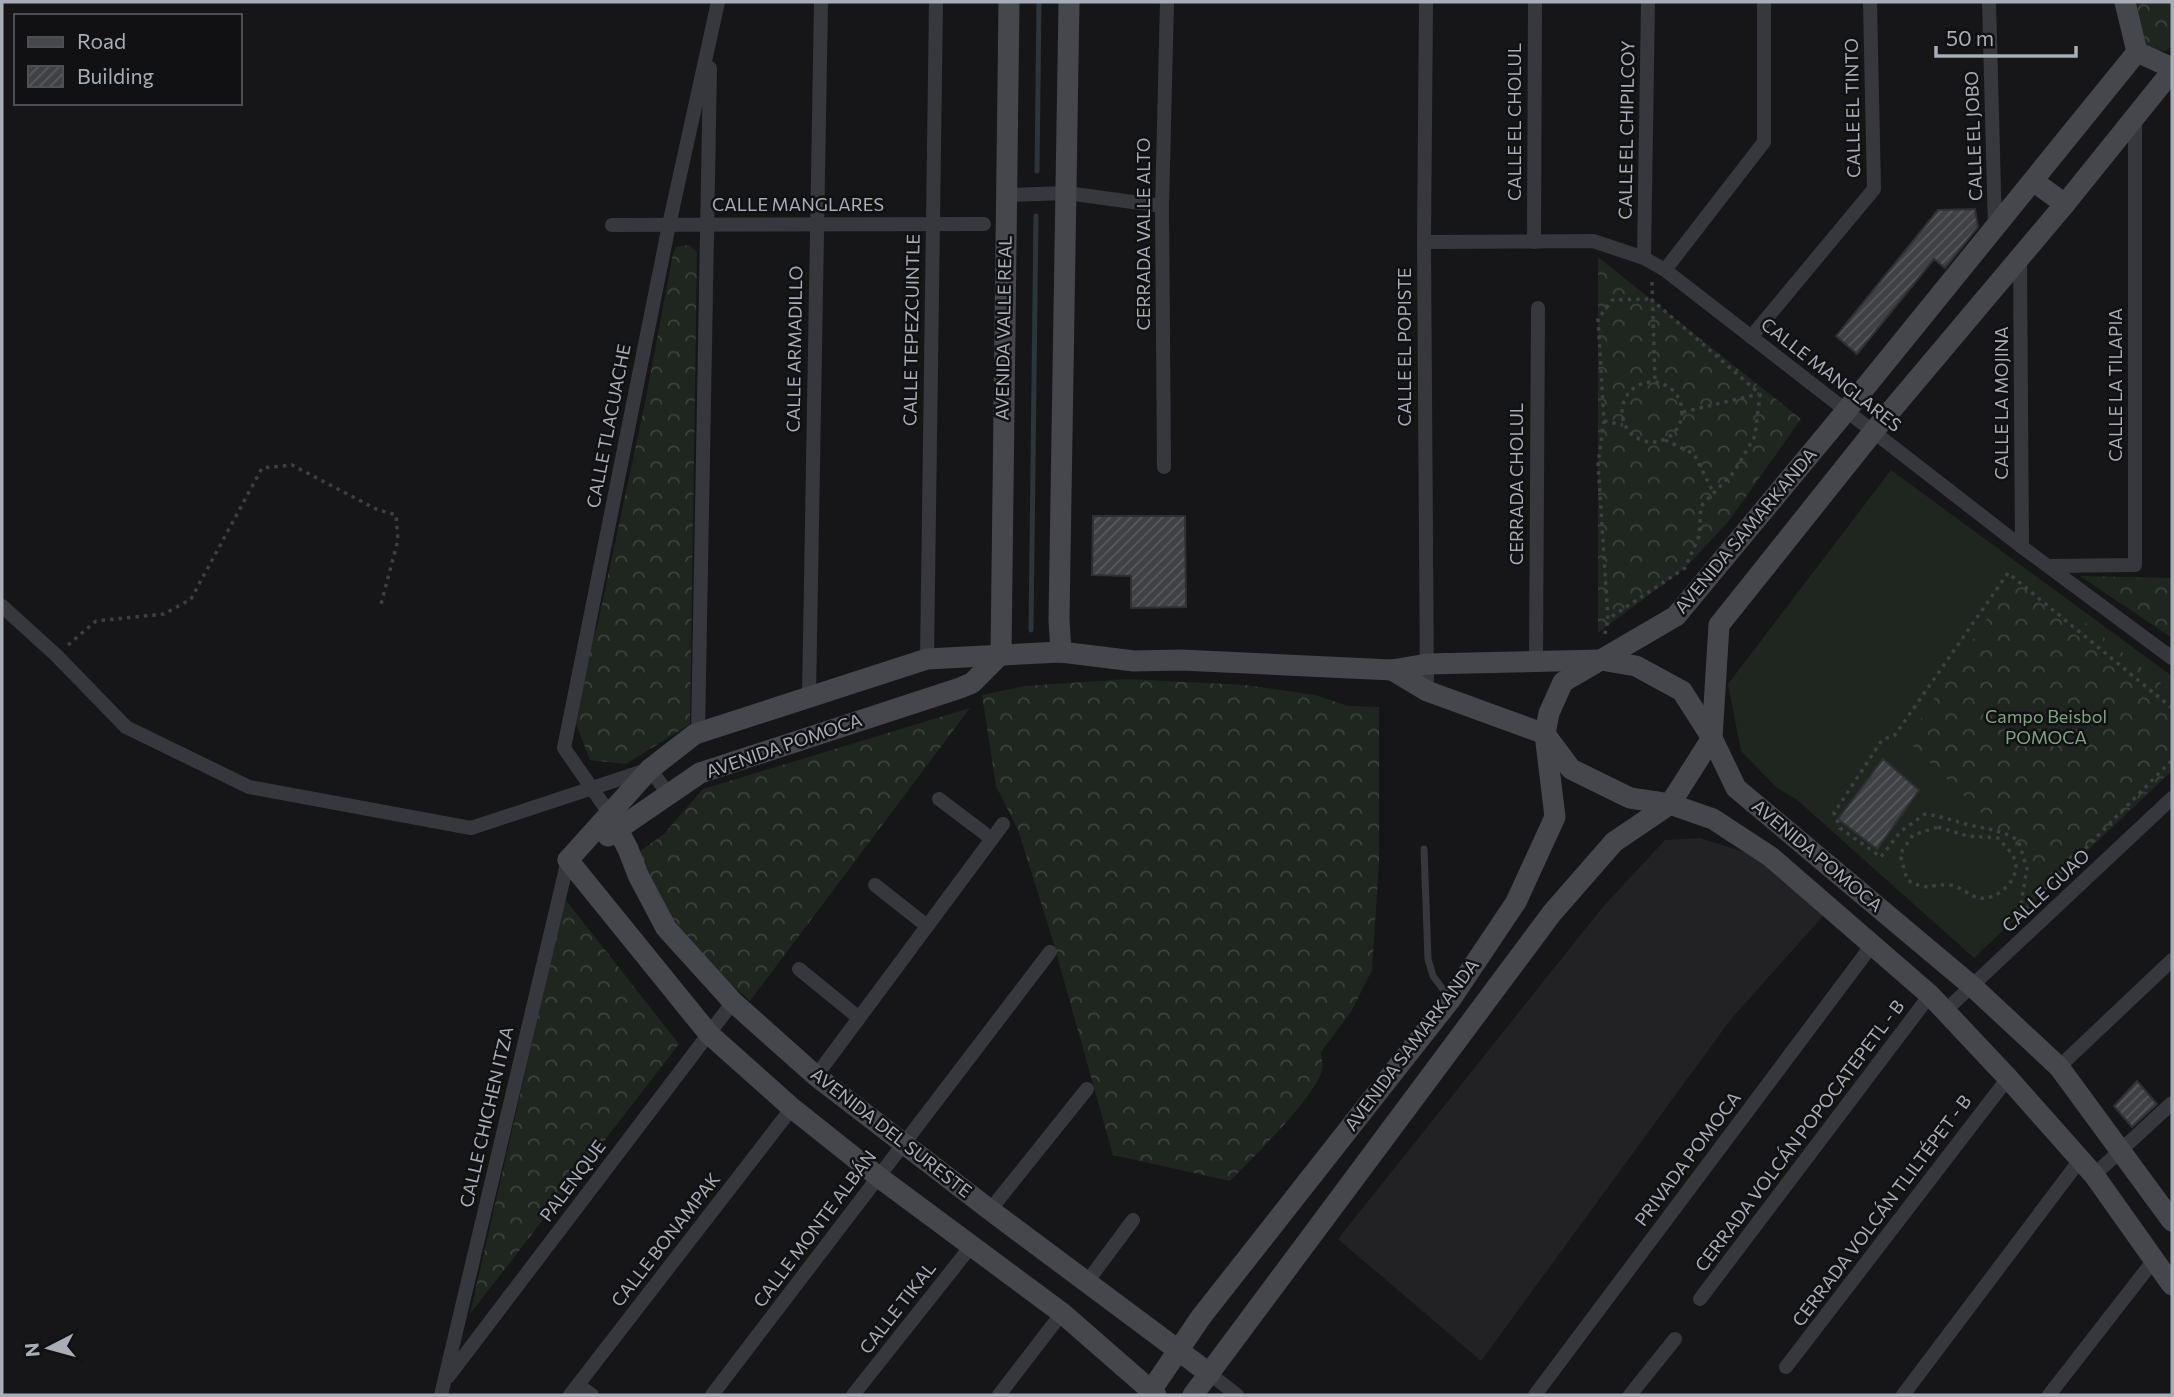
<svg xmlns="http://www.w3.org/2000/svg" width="2174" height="1397" viewBox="0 0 2174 1397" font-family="Commissioner,sans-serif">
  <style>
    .built { fill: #222225 }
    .grass { fill: #1e261f }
    .forest { fill: url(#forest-crowns) }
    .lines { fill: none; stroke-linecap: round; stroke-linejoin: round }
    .stream { stroke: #2c353c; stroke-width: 5 }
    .building { fill: url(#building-hatch); stroke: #303034; stroke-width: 2 }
    .path { stroke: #3d3f44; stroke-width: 3.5; stroke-dasharray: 3.5 5; stroke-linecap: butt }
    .lane { stroke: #37383d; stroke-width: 7 }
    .street { stroke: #37383d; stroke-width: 14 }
    .secondary { stroke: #45474d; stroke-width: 21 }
    .labels { text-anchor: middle; stroke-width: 5; stroke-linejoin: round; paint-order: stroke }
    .street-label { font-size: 18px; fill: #a8adb8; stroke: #111113 }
    .park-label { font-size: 18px; fill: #7fa381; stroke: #111113 }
  </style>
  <defs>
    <pattern id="forest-crowns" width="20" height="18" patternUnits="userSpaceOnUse" patternTransform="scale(1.75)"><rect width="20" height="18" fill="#1e261f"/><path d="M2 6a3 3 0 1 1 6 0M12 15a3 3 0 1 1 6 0" fill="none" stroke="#3c433d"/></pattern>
    <pattern id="building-hatch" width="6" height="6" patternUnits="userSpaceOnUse" patternTransform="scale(1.75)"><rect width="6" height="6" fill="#404145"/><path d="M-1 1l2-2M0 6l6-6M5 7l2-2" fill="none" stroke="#595a5e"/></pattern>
  </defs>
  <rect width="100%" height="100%" fill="#161618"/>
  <polygon class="built" points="1700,838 1753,855 1825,914 1731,1019 1481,1361 1338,1239 1602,908 1665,840"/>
  <polygon class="grass" points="1891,470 2172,676 2172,771 1974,958 1796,799 1777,788 1741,751 1728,684"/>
  <g class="forest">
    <polygon points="2138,2 2172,2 2172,45 2166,51 2154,50 2144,43 2137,14"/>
    <polygon points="689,245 697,252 690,724 626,764 590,760 575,721 586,655 597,627 645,403 673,254 676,247"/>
    <polygon points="1598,257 1801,419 1728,522 1685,568 1598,633"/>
    <polygon points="2019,570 2172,692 2172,770 2052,882 1907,740"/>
    <polygon points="2080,576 2172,578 2172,638"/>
    <path d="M1127,679L1246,685L1315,695L1348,706L1379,707V864L1372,970L1351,1012L1321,1052C1321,1057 1323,1064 1322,1069C1319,1093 1250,1161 1230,1181L1113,1155L1050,931L1018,830L996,786L982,695L1025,686Z"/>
    <polygon points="970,708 750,1001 668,927 635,855 664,834 703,789"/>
    <polygon points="565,899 679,1044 470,1314"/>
  </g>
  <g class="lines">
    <g class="stream">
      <polyline points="1037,171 1039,2"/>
      <polyline points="1031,630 1036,216"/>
    </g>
  </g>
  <g class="building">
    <polygon points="1975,209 1978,227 1945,268 1934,259 1857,354 1836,336 1938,210"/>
    <polygon points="1093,516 1185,516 1186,607 1131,608 1131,576 1092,575"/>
    <polygon points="1883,759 1919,790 1877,849 1838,819"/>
    <polygon points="2137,1081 2157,1104 2132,1127 2114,1106"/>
  </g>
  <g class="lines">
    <g class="path">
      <polyline points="1652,282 1655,381"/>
      <polygon points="1651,299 1760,394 1755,436 1734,472 1701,506 1699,536 1685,568 1608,619 1598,463 1604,421 1598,319 1612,300"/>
      <circle cx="1652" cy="412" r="30"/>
      <polyline points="1683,412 1759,394"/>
      <polyline points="1604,421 1623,425"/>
      <polyline points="1665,440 1694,454 1713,492"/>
      <polyline points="1605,634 1608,619"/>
      <polyline points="68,645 96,621 164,614 191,599 262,468 292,465 376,509 396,515 398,540 381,604"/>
      <path d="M2172,708L2008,573L1895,735L1882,740L1834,813L1840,828L1881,857L1900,832L1925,814C1941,816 1954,821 1969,825C1989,829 1999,830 2018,840L2027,868L2019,916L2172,760"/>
      <path d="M1938,827L1967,836L1998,838C2003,844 2012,852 2015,860C2021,878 1998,901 1979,898C1969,896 1961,886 1949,885C1927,884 1930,892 1907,880L1900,854L1913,835Z"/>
    </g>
    <polyline class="lane" points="1424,849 1428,959 1433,976 1448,996"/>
    <g class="street">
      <polyline points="1426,2 1424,242 1427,691"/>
      <polyline points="1989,2 1995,228"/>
      <polyline points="1006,195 1067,193 1162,206"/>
      <polyline points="612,225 984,224"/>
      <polyline points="1424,242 1593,241 1644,258 1665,270 2022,547 2172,658"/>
      <polyline points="1534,242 1535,2"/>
      <polyline points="1644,258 1648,2"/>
      <polyline points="2020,259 2022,547"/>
      <polyline points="1665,270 1764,142 1764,2"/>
      <polyline points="1751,337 1874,189 1870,2"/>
      <polyline points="1164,467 1162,206 1167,2"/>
      <polyline points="2049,566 2135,565 2135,119"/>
      <polyline points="2,606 56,655 126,727 249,787 471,828 650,769 669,795"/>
      <polyline points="927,659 936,2"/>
      <polyline points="1536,661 1538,308"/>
      <polyline points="809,697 821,2"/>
      <polyline points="698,733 710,68"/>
      <polyline points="939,799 992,839"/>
      <polyline points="609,813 564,748 669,225 718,2"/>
      <polyline points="875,885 927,926"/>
      <polyline points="799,969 859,1018"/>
      <polyline points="1945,1011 2172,798"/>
      <polyline points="2059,1067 2172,960"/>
      <polyline points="816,1076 1003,824"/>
      <polyline points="2094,1175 2172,1103"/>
      <polyline points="990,1210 1087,1089"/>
      <polyline points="1087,1282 1133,1220"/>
      <polyline points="1700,1299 1930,995"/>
      <polyline points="1786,1367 2008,1078"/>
      <polyline points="1210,1374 1237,1395"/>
      <polyline points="448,1377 733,1002"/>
      <polyline points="578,1385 592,1395"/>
      <polyline points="441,1395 568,860"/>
      <polyline points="570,1395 792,1108"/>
      <polyline points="712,1395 1050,952"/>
      <polyline points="853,1395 972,1245"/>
      <polyline points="999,1395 1062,1313"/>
      <polyline points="1535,1395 1872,945"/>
      <polyline points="1630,1395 1675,1339"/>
      <polyline points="1903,1395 2080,1160"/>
      <polyline points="2049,1395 2154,1260"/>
    </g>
    <g class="secondary">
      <polyline points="2137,52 2172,68"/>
      <polyline points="2033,181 2065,204"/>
      <polyline points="1061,652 1059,620 1069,2"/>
      <polyline points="1001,654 1009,2"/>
      <polyline points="1392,670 1427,691 1545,734 1571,769 1630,798 1670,804 1713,819 1771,857 1930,995 2008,1078 2094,1175 2172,1285"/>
      <polyline points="609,813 628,849 638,875 666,928 733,1002 816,1076 990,1210 1210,1374"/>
      <polyline points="608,836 700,773 960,688 972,683 1001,654"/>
      <polyline points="568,860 650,769 695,734 927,659 1061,652 1134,661 1181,660 1392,670 1427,664 1601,660 1636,666 1682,691 1712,738 1736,788 1972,986 2059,1067 2172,1221"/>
      <polyline points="568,860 709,1034 792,1108 880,1178 1062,1313 1156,1395"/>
      <polyline points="1148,1395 1201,1317 1451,999 1516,902 1555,817 1545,734 1549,713 1563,682 1676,616 1846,411 2137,52 2125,2"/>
      <polyline points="1193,1395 1552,913 1614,842 1670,804 1712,738 1719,625 1873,432 2065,204 2172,71"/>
    </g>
  </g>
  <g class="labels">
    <g class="street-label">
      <text transform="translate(1853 108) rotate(-91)" y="6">CALLE EL TINTO</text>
      <text transform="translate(1515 122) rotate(-90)" y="6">CALLE EL CHOLUL</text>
      <text transform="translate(1627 130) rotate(-89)" y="6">CALLE EL CHIPILCOY</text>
      <text transform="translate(1974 136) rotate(-92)" y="6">CALLE EL JOBO</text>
      <text x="798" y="211">CALLE MANGLARES</text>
      <text transform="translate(1144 234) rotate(-90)" y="6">CERRADA VALLE ALTO</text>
      <text transform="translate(1004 328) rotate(-89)" y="6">AVENIDA VALLE REAL</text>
      <text transform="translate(912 330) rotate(-89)" y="6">CALLE TEPEZCUINTLE</text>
      <text transform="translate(1405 347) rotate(-90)" y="6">CALLE EL POPISTE</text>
      <text transform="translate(795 349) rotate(-89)" y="6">CALLE ARMADILLO</text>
      <text transform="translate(1831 375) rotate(38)" y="6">CALLE MANGLARES</text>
      <text transform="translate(2116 385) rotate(-90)" y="6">CALLE LA TILAPIA</text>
      <text transform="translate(2002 403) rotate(-90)" y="6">CALLE LA MOJINA</text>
      <text transform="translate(609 426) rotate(-79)" y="6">CALLE TLACUACHE</text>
      <text transform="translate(1517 484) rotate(-90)" y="6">CERRADA CHOLUL</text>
      <text transform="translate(1746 531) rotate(-50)" y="6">AVENIDA SAMARKANDA</text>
      <text transform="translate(784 746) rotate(-19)" y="6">AVENIDA POMOCA</text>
      <text transform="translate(1817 856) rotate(40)" y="6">AVENIDA POMOCA</text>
      <text transform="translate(2046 891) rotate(-43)" y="6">CALLE GUAO</text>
      <text transform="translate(1412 1045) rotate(-53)" y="6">AVENIDA SAMARKANDA</text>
      <text transform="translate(487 1117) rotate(-77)" y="6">CALLE CHICHEN ITZA</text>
      <text transform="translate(891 1133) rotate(38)" y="6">AVENIDA DEL SURESTE</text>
      <text transform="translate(1800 1136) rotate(-53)" y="6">CERRADA VOLCÁN POPOCATEPETL - B</text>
      <text transform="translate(1688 1159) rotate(-53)" y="6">PRIVADA POMOCA</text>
      <text transform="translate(573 1181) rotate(-53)" y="6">PALENQUE</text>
      <text transform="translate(1882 1211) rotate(-53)" y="6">CERRADA VOLCÁN TLILTÉPET - B</text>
      <text transform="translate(815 1229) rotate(-53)" y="6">CALLE MONTE ALBÁN</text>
      <text transform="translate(666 1240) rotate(-52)" y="6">CALLE BONAMPAK</text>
      <text transform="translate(898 1308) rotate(-52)" y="6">CALLE TIKAL</text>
    </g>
    <g class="park-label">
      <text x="2046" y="723">Campo Beisbol<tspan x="2046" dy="21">POMOCA</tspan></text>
    </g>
  </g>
  <rect width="2174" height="1397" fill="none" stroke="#a8adb8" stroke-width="7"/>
  <rect x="14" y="14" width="228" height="91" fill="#111113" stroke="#4d4f55" stroke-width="2"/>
  <rect x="28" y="37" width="35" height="10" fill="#45474d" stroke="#4d4f55" stroke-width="2"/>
  <text x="77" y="49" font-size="21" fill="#a8adb8">Road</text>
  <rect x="28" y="66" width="35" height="21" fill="url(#building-hatch)" stroke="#4d4f55" stroke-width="2"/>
  <text x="77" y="84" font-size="21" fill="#a8adb8">Building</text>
  <g transform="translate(49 1348) rotate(264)" stroke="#111113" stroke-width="5" paint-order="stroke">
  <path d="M0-5L12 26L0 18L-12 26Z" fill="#a8adb8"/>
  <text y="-10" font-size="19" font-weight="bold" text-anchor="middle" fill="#a8adb8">N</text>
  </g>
  <path d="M1936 46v10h140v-10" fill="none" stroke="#a8adb8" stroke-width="3.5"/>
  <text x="1946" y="46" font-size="21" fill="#a8adb8" stroke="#111113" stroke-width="5" paint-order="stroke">50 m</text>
</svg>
